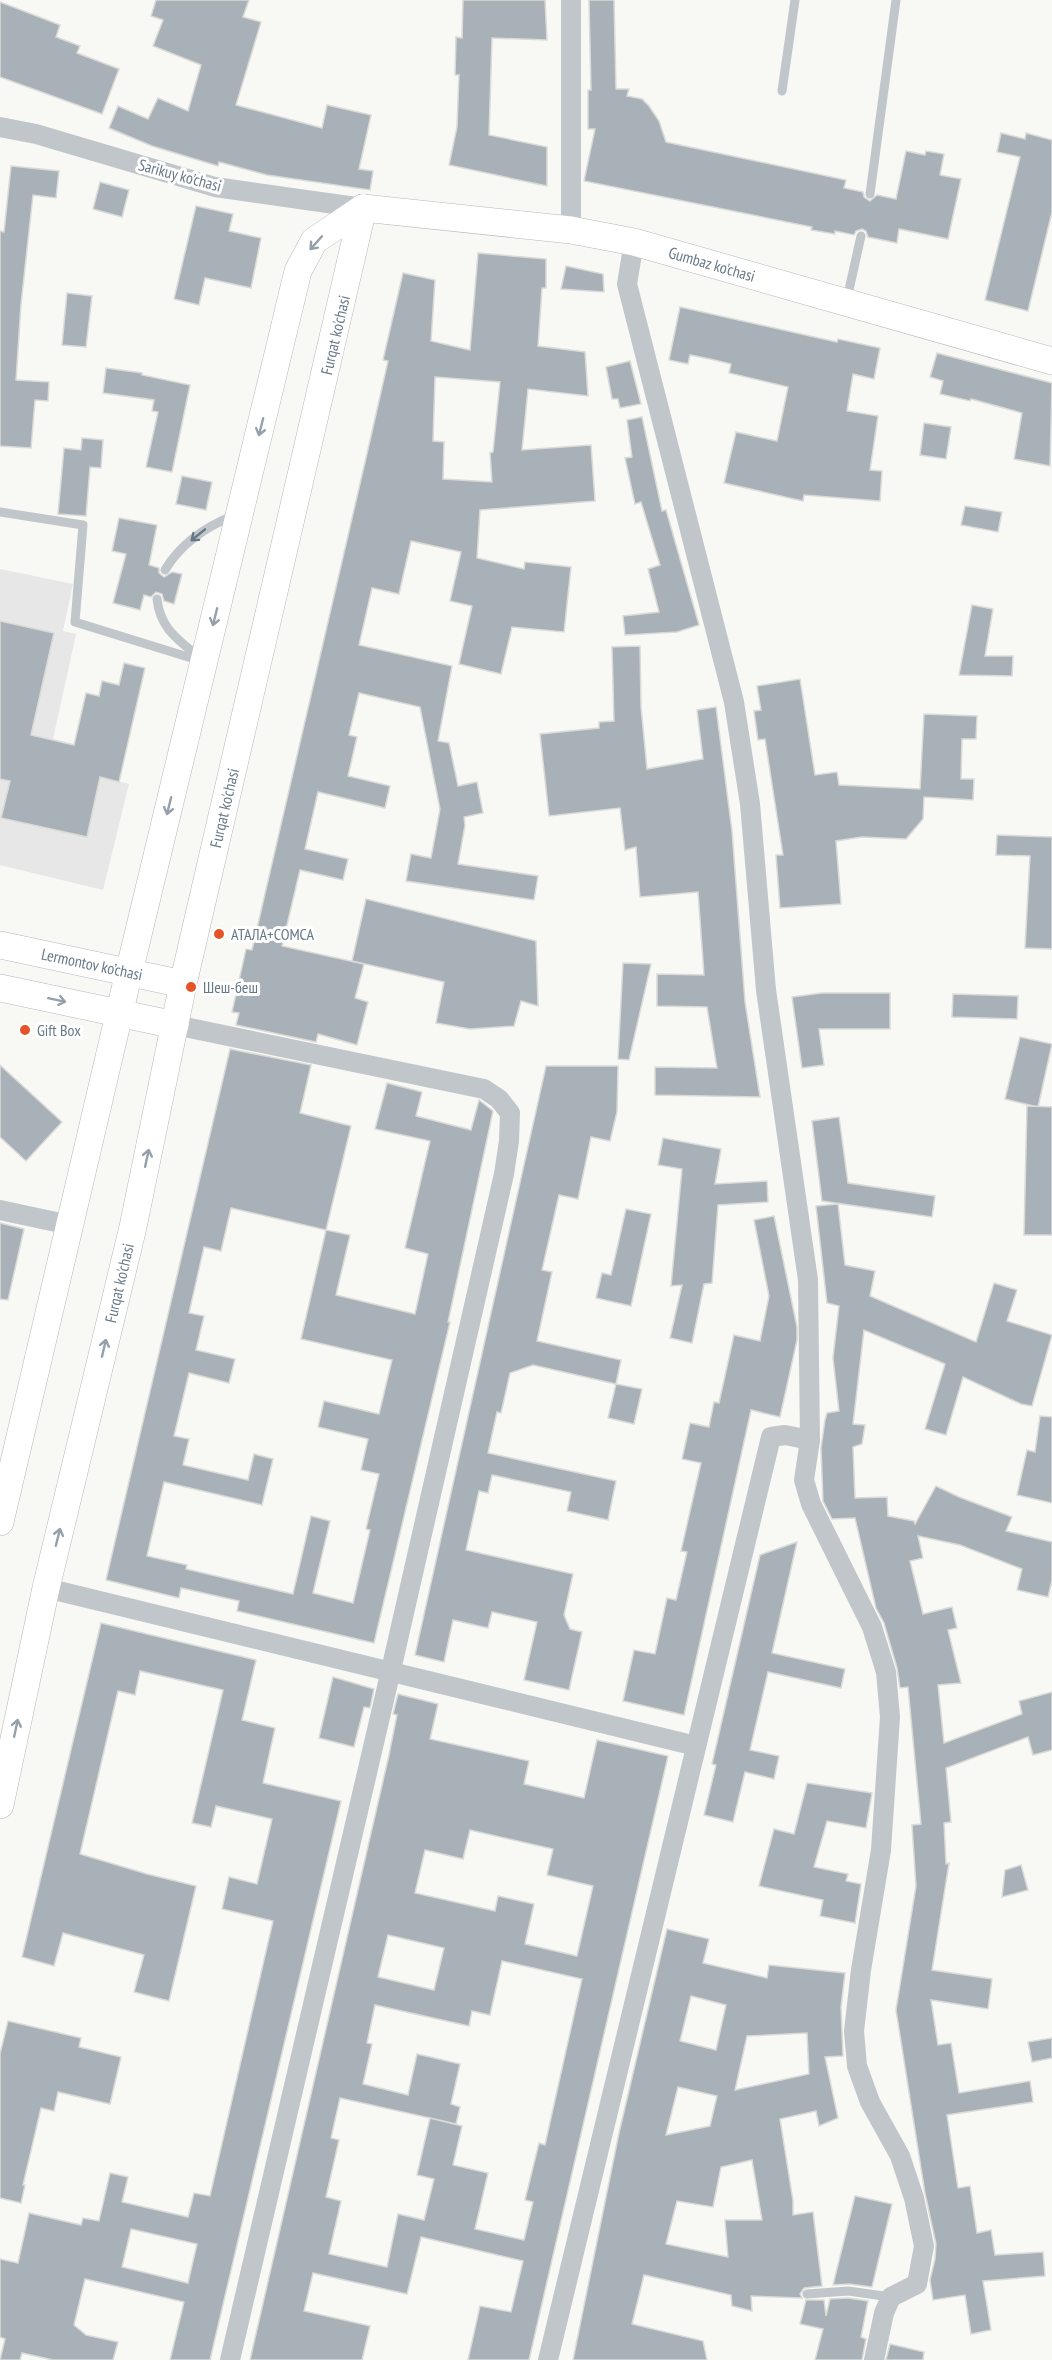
<svg xmlns="http://www.w3.org/2000/svg" width="1052" height="2360" viewBox="0 0 1052 2360" font-family="'PT Sans Narrow',sans-serif">
  <style>
    .built { fill: #e6e7e6 }
    .building { fill: #a8b1b7; stroke: #dadad8; stroke-width: 1.5; fill-rule: evenodd }
    .lines { fill: none; stroke-linecap: round; stroke-linejoin: round }
    .secondary-casing { stroke: #b4b9be; stroke-width: 28 }
    .lane { stroke: #c1c6ca; stroke-width: 9 }
    .street { stroke: #c1c6ca; stroke-width: 20 }
    .secondary { stroke: #fff; stroke-width: 27 }
    .oneway { stroke: #95a0ab }
    .oneway2 { stroke: #677887 }
    .poi-dot { fill: #e55428; stroke: #fff; stroke-width: 2 }
    .labels { text-anchor: middle; stroke-width: 6; stroke-linejoin: round; paint-order: stroke }
    .street-label { font-size: 16px; fill: #677887; stroke: #fff }
    .poi-label { font-size: 16px; fill: #677887; stroke: #fff; text-anchor: start }
  </style>
  <rect width="100%" height="100%" fill="#f8f8f5"/>
  <polygon class="built" points="0,569 73,584 63,631 76,634 53,739 106,752 101,777 129,784 103,890 0,865"/>
  <g class="building">
    <polygon points="156,0 249,0 243,17 261,22 236,105 322,128 327,105 371,115 359,169 373,171 370,190 267,175 219,162 218,166 152,146 109,128 118,106 148,119 158,98 188,111 201,65 153,46 163,20 151,16"/>
    <polygon points="463,0 545,0 547,40 492,38 489,135 547,147 547,186 449,165 457,127 459,75 455,75 456,37 462,38"/>
    <polygon points="589,0 614,0 616,89 629,89 627,96 642,99 649,106 659,121 666,142 846,180 844,188 863,192 864,197 870,201 877,195 896,199 906,151 925,155 926,151 944,154 940,175 961,179 948,239 899,229 897,243 868,237 866,231 862,229 856,231 854,235 835,231 835,234 811,230 812,227 584,181 595,129 588,129 588,90 591,90"/>
    <polygon points="0,2 60,25 56,37 80,46 77,53 119,69 102,114 0,77"/>
    <polygon points="1001,133 1025,139 1026,133 1052,140 1052,212 1028,311 985,300 1020,157 997,152"/>
    <polygon points="11,166 59,171 56,198 33,195 21,304 16,380 49,382 48,401 35,400 31,448 0,446 0,231 4,232"/>
    <polygon points="100,182 129,190 122,217 93,209"/>
    <polygon points="196,206 233,214 229,231 261,238 251,288 205,278 199,305 174,299"/>
    <path d="M478,253L546,259V288H542L538,346L585,352L588,396L528,389L522,450L591,445L595,501L480,510L477,558L524,569L525,562L571,567L564,632L512,627L501,674L459,664L472,606L450,601L461,552L411,541L399,594L372,588L359,645L452,666L438,741L449,743L458,786L477,782L483,813L464,817L465,825L458,864L538,876L534,900L406,881L411,854L431,858L440,809L420,707L359,693L349,735L357,737L348,776L390,786L385,808L318,792L305,849L348,859L343,880L300,870L282,946L364,964L355,998L368,1002L357,1045L318,1034L316,1042L236,1025L239,1013L232,1012L246,949L252,950L369,445L388,361L383,360L403,273L435,280L431,341L470,350ZM435,377L500,382L493,452L490,453L492,482L443,479L444,442L433,441Z"/>
    <polygon points="566,266 603,274 604,292 561,289"/>
    <polygon points="67,293 92,296 86,347 62,345"/>
    <polygon points="680,307 837,342 838,339 880,348 874,379 853,374 847,411 878,416 870,470 882,471 880,501 804,495 803,501 724,483 736,432 777,441 788,387 729,373 731,364 710,359 690,355 688,364 669,360"/>
    <polygon points="937,353 1052,383 1050,466 1014,459 1022,413 971,399 970,401 940,394 943,381 930,377"/>
    <polygon points="630,361 641,404 620,408 618,399 612,399 606,367"/>
    <polygon points="106,368 142,373 142,375 190,385 172,472 146,467 158,412 152,411 154,400 103,393"/>
    <polygon points="642,417 662,511 666,510 699,625 677,632 625,635 623,616 659,612 648,569 660,565 641,502 635,504 625,458 632,457 627,420"/>
    <polygon points="924,423 951,427 946,459 920,455"/>
    <polygon points="82,438 103,440 101,468 90,467 86,516 58,514 64,448 81,450"/>
    <polygon points="182,476 212,482 206,510 176,504"/>
    <polygon points="965,506 1002,512 998,532 961,525"/>
    <polygon points="119,518 157,525 149,565 159,568 159,573 164,577 172,572 182,574 174,604 164,601 162,594 156,592 151,597 144,595 140,610 113,603 126,554 112,551"/>
    <polygon points="972,605 993,609 985,656 1013,656 1012,676 959,675"/>
    <polygon points="0,621 54,633 31,735 74,745 86,693 99,696 102,681 119,685 124,663 145,668 119,782 100,777 87,837 1,818 10,781 0,779"/>
    <polygon points="640,646 641,707 647,769 703,759 697,710 716,707 732,831 745,1002 760,1097 655,1095 655,1067 717,1068 707,1007 657,1006 657,974 704,975 698,892 640,897 636,847 625,850 620,808 549,816 540,734 599,728 599,722 614,721 612,647"/>
    <polygon points="800,679 815,775 837,772 839,785 920,789 924,714 977,716 976,739 962,739 961,779 974,779 973,800 924,797 923,819 906,839 862,837 836,841 841,904 780,908 776,855 783,855 765,739 758,740 754,711 761,710 757,686"/>
    <polygon points="997,835 1052,837 1052,949 1025,948 1030,856 996,855"/>
    <polygon points="366,899 536,941 538,1006 521,1001 514,1026 470,1029 436,1023 444,982 352,961"/>
    <polygon points="623,963 651,964 629,1060 618,1059"/>
    <polygon points="822,993 890,993 890,1029 819,1029 824,1065 802,1068 792,997"/>
    <polygon points="953,994 1018,996 1017,1019 952,1017"/>
    <polygon points="1020,1037 1052,1044 1038,1107 1005,1099"/>
    <path d="M230,1049L311,1065L300,1113L351,1126L326,1230L350,1235L336,1295L415,1314L428,1254L405,1248L430,1141L375,1129L387,1083L422,1092L416,1116L471,1130L479,1100L493,1111L448,1322H450L374,1643L237,1611L239,1601L181,1588L179,1598L106,1580ZM231,1208L326,1230L301,1339L392,1360L379,1414L324,1401L318,1427L368,1439L361,1470L379,1474L366,1529L370,1530L353,1603L313,1593L330,1521L311,1516L293,1594L186,1569L187,1565L147,1556L164,1482L262,1505L273,1459L254,1454L248,1480L183,1465L189,1439L174,1436L189,1373L229,1383L235,1359L196,1350L204,1316L189,1313L204,1247L221,1251Z"/>
    <polygon points="0,1065 62,1122 26,1161 0,1137"/>
    <polygon points="546,1066 618,1066 617,1112 610,1141 591,1137 578,1199 559,1195 542,1270 552,1272 537,1341 621,1360 616,1384 533,1365 510,1373 501,1413 497,1412 488,1453 616,1481 608,1520 567,1511 571,1492 492,1475 488,1493 479,1491 466,1550 573,1574 564,1615 570,1629 582,1632 569,1690 524,1680 537,1622 492,1612 488,1628 453,1620 444,1662 415,1655"/>
    <polygon points="1027,1106 1052,1107 1052,1235 1024,1235"/>
    <polygon points="839,1117 848,1183 935,1196 932,1217 822,1201 812,1121"/>
    <polygon points="663,1138 721,1149 715,1184 767,1181 768,1202 718,1205 712,1283 704,1284 692,1343 670,1338 682,1285 671,1286 682,1169 658,1165"/>
    <polygon points="838,1204 845,1265 875,1271 870,1296 976,1342 994,1283 1017,1290 1007,1321 1052,1335 1032,1406 1021,1404 963,1377 946,1435 925,1429 945,1364 864,1330 853,1424 865,1425 862,1444 853,1447 855,1498 887,1497 888,1516 914,1521 915,1524 936,1486 959,1497 1012,1517 1006,1531 1052,1542 1052,1580 1048,1597 1017,1590 1022,1569 960,1545 918,1536 923,1558 910,1561 923,1614 952,1607 957,1628 948,1630 961,1683 938,1685 944,1743 1022,1714 1019,1701 1052,1692 1052,1750 1033,1755 1028,1737 946,1768 951,1822 944,1823 946,1864 949,1863 932,1970 992,1979 988,2009 931,2000 938,2045 951,2043 959,2093 1030,2081 1033,2102 947,2115 958,2188 970,2186 977,2233 991,2230 995,2255 1043,2252 1045,2276 983,2281 991,2330 971,2334 965,2295 933,2300 930,2280 935,2259 936,2244 925,2193 896,2010 916,1886 912,1825 921,1824 908,1687 900,1688 897,1668 884,1623 876,1608 855,1518 832,1519 823,1501 821,1448 825,1420 827,1413 839,1411 833,1358 839,1306 827,1303 816,1206"/>
    <polygon points="626,1209 651,1214 631,1306 596,1298 602,1273 611,1275"/>
    <polygon points="774,1216 797,1327 797,1340 780,1417 751,1410 684,1715 623,1701 634,1650 655,1654 667,1598 676,1600 687,1552 681,1551 701,1463 682,1459 690,1423 709,1427 714,1402 719,1403 734,1335 760,1341 769,1296 754,1220"/>
    <polygon points="0,1223 24,1229 8,1300 0,1299"/>
    <polygon points="616,1384 642,1389 634,1424 608,1418"/>
    <polygon points="1040,1416 1052,1417 1052,1503 1017,1495 1027,1450 1035,1452"/>
    <polygon points="797,1542 772,1653 845,1669 841,1688 768,1672 750,1750 779,1756 774,1779 745,1772 733,1822 704,1815 716,1765 712,1764 760,1555"/>
    <path d="M101,1623L256,1660L242,1720L275,1728L263,1783L341,1801L210,2360H170L184,2302L85,2279L74,2325L86,2335L118,2342L113,2360H53L22,2353L20,2360H0L5,2339L0,2337V2259L18,2263L29,2213L81,2225L83,2218L99,2221L110,2173L128,2177L122,2202L188,2217L194,2193L210,2196L273,1921L222,1909L229,1877L257,1884L272,1819L216,1806L211,1827L192,1823L223,1690L140,1671L135,1695L118,1691L80,1854L147,1874L196,1886L169,2001L134,1992L144,1955L63,1933L54,1966L22,1957ZM131,2229L197,2244L188,2283L122,2267Z"/>
    <polygon points="333,1677 374,1689 370,1708 364,1707 354,1747 319,1738"/>
    <path d="M398,1694L438,1704L430,1739L529,1761L524,1784L584,1798L597,1740L668,1756L529,2360H468L480,2306L511,2312L523,2261L421,2237L407,2294L313,2273L304,2311L370,2326L362,2360H250L389,1755L397,1715L393,1714ZM470,1830L553,1849L547,1875L593,1886L577,1956L525,1944L534,1904L498,1896L495,1911L415,1893L425,1850L463,1859ZM388,1935L444,1948L434,1990L378,1977ZM502,1961L582,1979L545,2145L539,2143L525,2200L533,2202L524,2240L475,2229L488,2173L453,2165L462,2126L430,2118L456,2124L460,2107L451,2104L460,2064L417,2054L408,2095L363,2084L372,2044L367,2043L375,2005L469,2026L472,2011L490,2015ZM340,2098L430,2118L417,2175L434,2179L424,2220L398,2214L387,2267L329,2254L341,2201L326,2197L339,2140L331,2138Z"/>
    <polygon points="807,1783 872,1793 866,1828 827,1821 814,1867 848,1874 846,1881 861,1884 855,1923 820,1916 823,1900 759,1886 774,1829 794,1834"/>
    <polygon points="1021,1865 1028,1890 1002,1897 1005,1870"/>
    <path d="M667,1929L709,1939L703,1963L767,1978L769,1965L845,1973L841,2007L843,2056L825,2057L838,2118L819,2126L816,2111L780,2119L793,2201V2215L813,2212L822,2286L804,2288L800,2294L802,2298L751,2296L752,2311L732,2306L731,2295L644,2275L632,2324L703,2341L707,2360H573L619,2133ZM691,1996L726,2005L716,2050L680,2041ZM807,2033L809,2074L735,2090L747,2036ZM678,2087L717,2096L710,2126L666,2135ZM752,2160L762,2220H725L728,2257L666,2244L677,2201L713,2207L721,2167Z"/>
    <polygon points="8,2021 81,2038 79,2047 121,2057 110,2104 58,2092 54,2111 41,2108 23,2185 25,2185 21,2203 0,2198 0,2054"/>
    <polygon points="1052,2038 1052,2058 1032,2062 1028,2042"/>
    <polygon points="855,2196 892,2204 872,2287 849,2284 833,2285"/>
    <polygon points="848,2298 868,2301 861,2337 866,2339 862,2360 815,2360 823,2329 800,2324 806,2300 824,2300 826,2316 830,2299"/>
    <polygon points="890,2344 924,2352 923,2360 886,2360"/>
  </g>
  <g class="lines">
    <defs>
      <g id="secondary">
        <polyline points="363,208 571,230 634,242 1052,361"/>
        <polyline points="0,945 183,984"/>
        <polyline points="0,988 175,1025"/>
        <polyline points="0,1522 129,972 298,271 314,241 363,208"/>
        <polyline points="0,1805 46,1588 133,1227 183,984 363,208"/>
      </g>
    </defs>
    <use href="#secondary" class="secondary-casing"/>
    <g class="lane">
      <polyline points="782,91 795,0"/>
      <polyline points="870,194 896,0"/>
      <polyline points="847,299 861,236"/>
      <polyline points="0,512 83,525 75,622 201,661"/>
      <path d="M165,570C181,543 207,526 235,515"/>
      <path d="M157,599C160,629 179,640 200,658"/>
      <polyline points="807,2294 848,2291 891,2297"/>
    </g>
    <g class="street">
      <polyline points="0,127 36,134 215,187 363,208"/>
      <polyline points="571,230 571,0"/>
      <polyline points="634,242 627,284 734,702 750,804 766,990 808,1280 810,1440 804,1480 811,1504 872,1627 886,1672 890,1717 881,1850 861,1970 854,2031 857,2066 870,2102 900,2156 914,2198 924,2246 917,2284 891,2297 884,2313 874,2360"/>
      <polyline points="175,1025 484,1089 499,1099 510,1113 509,1141 504,1174 391,1670 230,2360"/>
      <polyline points="0,1210 70,1225"/>
      <polyline points="46,1588 696,1746"/>
      <polyline points="548,2360 771,1437 785,1435 810,1440"/>
    </g>
    <use href="#secondary" class="secondary"/>
  </g>
  <defs><path id="oneway-shaft" d="M-6 0H5M1.5-3L5.5 0L1.5 3" fill="none" stroke-width="1.6" stroke-linecap="round" stroke-linejoin="round" transform="scale(1.5)"/></defs>
  <g class="oneway">
    <use href="#oneway-shaft" transform="translate(316 243) rotate(132)"/>
    <use href="#oneway-shaft" transform="translate(261 427) rotate(104)"/>
    <use href="#oneway-shaft" transform="translate(215 617) rotate(104)"/>
    <use href="#oneway-shaft" transform="translate(169 806) rotate(104)"/>
    <use href="#oneway-shaft" transform="translate(57 1000) rotate(12)"/>
    <use href="#oneway-shaft" transform="translate(147 1158) rotate(-78)"/>
    <use href="#oneway-shaft" transform="translate(104 1348) rotate(-77)"/>
    <use href="#oneway-shaft" transform="translate(58 1537) rotate(-76)"/>
    <use href="#oneway-shaft" transform="translate(16 1728) rotate(-78)"/>
  </g>
  <use class="oneway2" href="#oneway-shaft" transform="translate(198 535) rotate(141)"/>
  <g class="poi-dot">
    <circle cx="219" cy="934" r="6"/>
    <circle cx="191" cy="987" r="6"/>
    <circle cx="25" cy="1030" r="6"/>
  </g>
  <g class="labels">
    <g class="street-label">
      <text transform="translate(180 175) rotate(15)" y="6">Sarikuy ko'chasi</text>
      <text transform="translate(712 264) rotate(16)" y="6">Gumbaz ko'chasi</text>
      <text transform="translate(335 335) rotate(-77)" y="6">Furqat ko'chasi</text>
      <text transform="translate(224 808) rotate(-77)" y="6">Furqat ko'chasi</text>
      <text transform="translate(92 964) rotate(12)" y="6">Lermontov ko’chasi</text>
      <text transform="translate(119 1283) rotate(-77)" y="6">Furqat ko'chasi</text>
    </g>
    <g class="poi-label">
      <text x="231" y="940">АТАЛА+СОМСА</text>
      <text x="203" y="993">Шеш-беш</text>
      <text x="37" y="1036">Gift Box</text>
    </g>
  </g>
</svg>
